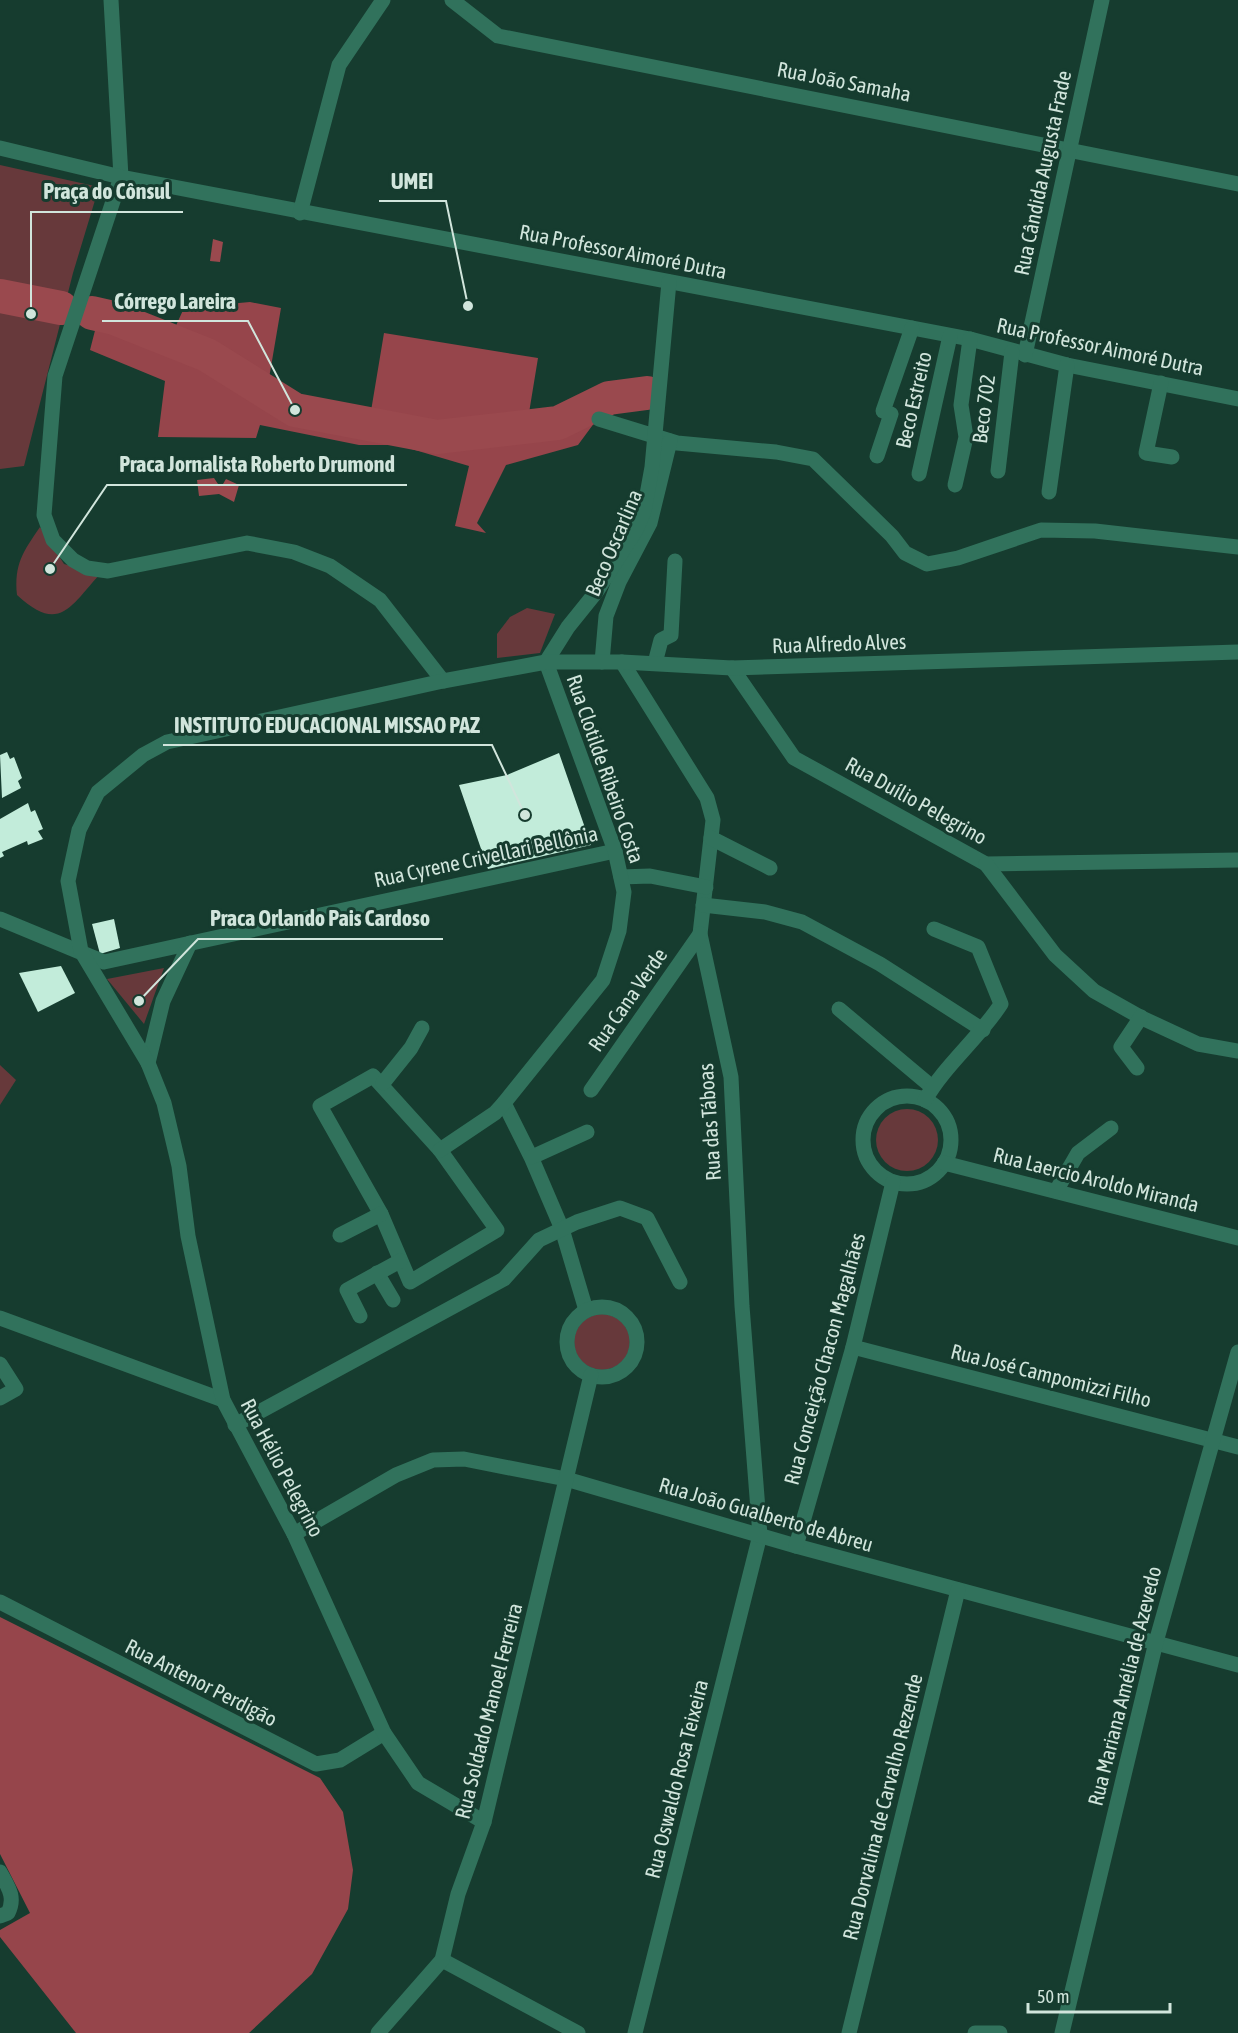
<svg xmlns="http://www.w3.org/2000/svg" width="1238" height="2033" viewBox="0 0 1238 2033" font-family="'Asap Condensed',sans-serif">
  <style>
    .green { fill: #67393b }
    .forest { fill: #96454b }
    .water { fill: #9a494e }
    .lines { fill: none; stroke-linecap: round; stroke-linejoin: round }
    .river { stroke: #9a494e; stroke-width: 34 }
    .building { fill: #c2ecda }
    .minor { stroke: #31725c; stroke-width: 15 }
    .labels { text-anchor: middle; stroke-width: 6; stroke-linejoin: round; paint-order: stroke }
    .street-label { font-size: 21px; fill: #d1e5dc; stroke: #163c2f }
    .leader { fill: none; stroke: #d1e5dc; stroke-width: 2 }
    .callout-dot { fill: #d1e5dc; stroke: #163c2f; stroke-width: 2 }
    .callout-label { font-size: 22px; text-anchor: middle; font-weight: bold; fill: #d1e5dc; stroke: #163c2f; stroke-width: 6; stroke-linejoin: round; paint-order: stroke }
  </style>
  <rect width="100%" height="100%" fill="#163c2f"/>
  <g class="green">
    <polygon points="0,165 99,187 73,273 24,466 0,469"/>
    <path d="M40,527L64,564L100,574C70,607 59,634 17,595C14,564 23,552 40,527Z"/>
    <polygon points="527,608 555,614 540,653 497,658 497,634 510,617"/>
    <polygon points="164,968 144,1024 107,979"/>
    <polygon points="0,1065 16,1080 0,1105"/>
    <circle cx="907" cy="1140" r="31"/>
    <circle cx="602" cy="1342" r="28"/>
  </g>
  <g class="forest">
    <polygon points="250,302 281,308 266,396 365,417 371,411 384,333 538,358 528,419 577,403 606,407 578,445 506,465 477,523 486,533 455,526 469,466 398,445 359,445 260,425 256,438 158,437 165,381 90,350 100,311 174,330 184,308"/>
    <polygon points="0,1617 320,1778 343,1812 353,1870 348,1909 312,1974 249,2033 76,2033 0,1937 0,1930 30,1913 0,1854"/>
  </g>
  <g class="water">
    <polygon points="213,239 223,242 220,262 210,261"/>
    <polygon points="214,478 218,484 223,484 226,479 239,485 234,502 219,494 199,496 197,480"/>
  </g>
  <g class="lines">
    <g class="river">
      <polyline points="0,296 61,308"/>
      <polyline points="92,313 114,318 207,355 295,410 437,437 558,423 609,398 647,393"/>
    </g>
  </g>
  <g class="building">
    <polygon points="7,752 10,759 14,757 22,778 18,781 21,788 2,798 0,755"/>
    <polygon points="559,753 591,845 488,869 459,785 507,775"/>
    <polygon points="28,803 31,812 35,810 43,829 38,831 43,839 28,845 27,841 2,852 4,856 0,858 0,819"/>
    <polygon points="114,919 120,948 100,954 92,924"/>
    <polygon points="61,966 75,993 38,1012 19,973"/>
  </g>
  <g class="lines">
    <g class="minor">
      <polyline points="111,0 121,177 55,376 44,515 53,540 73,560 87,568 108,571 247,543 294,552 330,566 380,600 443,681"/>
      <polyline points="452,0 498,36 1238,184"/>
      <polyline points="0,148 121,177 970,339 1067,365 1238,399"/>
      <polyline points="300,213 339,65 383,0"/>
      <polyline points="1025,355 1102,0"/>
      <polyline points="1161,383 1146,453 1172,457"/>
      <polyline points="599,419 677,443 776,452 813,459 892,536 905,553 927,564 958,558 1041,530 1095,531 1238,547"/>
      <polyline points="877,456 891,414 883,411 912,328"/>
      <polyline points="998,471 1012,352"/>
      <polyline points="919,474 950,336"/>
      <polyline points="955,485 966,437 961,405 970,339"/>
      <polyline points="1049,492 1067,365"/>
      <polyline points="602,662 606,616 619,582 650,523 670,441"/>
      <polyline points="622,662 707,798 713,820 700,934 731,1077 742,1306 760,1535 635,2033"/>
      <polyline points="655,663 661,640 671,635 675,561"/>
      <polyline points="732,668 794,758 986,864 1238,860"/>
      <polyline points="711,838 770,868"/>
      <polyline points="986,864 1055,955 1094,991 1142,1018 1198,1044 1238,1051"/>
      <polyline points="621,877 650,876 706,887"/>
      <polyline points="703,905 765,912 802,922 880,964 983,1030"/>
      <polyline points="0,919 104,962 615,851"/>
      <polyline points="839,1009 932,1087"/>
      <polyline points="148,1063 163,1001 190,943"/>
      <polyline points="1137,1068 1121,1047 1141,1017"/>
      <polygon points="373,1076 440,1150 497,1230 410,1282 381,1214 320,1106"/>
      <polyline points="383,1083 411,1048 422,1028"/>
      <polyline points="591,1090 700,934"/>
      <circle cx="907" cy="1140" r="44"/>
      <path d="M925,1100C945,1065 979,1038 1001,1004L978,947L934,929"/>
      <polyline points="504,1103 532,1159 562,1229 586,1310"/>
      <polyline points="440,1150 495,1113 504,1103 603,980 619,931 624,892 615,851 546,662 568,627 597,591 636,530 644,511 652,467 669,282"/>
      <polyline points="532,1157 587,1132"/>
      <polyline points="944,1163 1238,1238"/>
      <polyline points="1056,1191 1078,1153 1111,1128"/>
      <polyline points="340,1235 381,1214"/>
      <polyline points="377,1273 393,1300"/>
      <circle cx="602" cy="1342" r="35"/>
      <polyline points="360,1316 347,1290 400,1261"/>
      <polyline points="0,1318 223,1400"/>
      <polyline points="853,1347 1238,1447"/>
      <polyline points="0,1364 16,1389 0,1398"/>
      <polyline points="235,1425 504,1279 539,1240 577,1222 620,1208 647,1218 680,1282"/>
      <polyline points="294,1534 396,1475 433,1460 464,1459 566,1479 796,1546 1238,1665"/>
      <polyline points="796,1546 853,1347 893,1182"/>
      <polyline points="0,1602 316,1764 340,1760 384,1733"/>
      <polyline points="484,1822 418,1783 384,1733 294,1534 223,1400 188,1236 179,1166 164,1103 148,1063 81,951 68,881 79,830 98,792 143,755 167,742 443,681 546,662 622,662 732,668 1238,652"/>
      <path d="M0,1872C8,1887 16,1897 8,1913L0,1916"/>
      <polyline points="442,1960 578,2033"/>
      <polyline points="378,2033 442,1960 458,1894 484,1822 591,1375"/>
      <polyline points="849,2033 958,1590"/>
      <polyline points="975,2033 1000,2033"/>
      <polyline points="1062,2033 1156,1642 1238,1352"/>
    </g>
  </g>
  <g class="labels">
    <g class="street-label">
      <text transform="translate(844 82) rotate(11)" y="7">Rua João Samaha</text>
      <text transform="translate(1043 173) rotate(-78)" y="7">Rua Cândida Augusta Frade</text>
      <text transform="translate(623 252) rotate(11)" y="7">Rua Professor Aimoré Dutra</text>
      <text transform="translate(1100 347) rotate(12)" y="7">Rua Professor Aimoré Dutra</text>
      <text transform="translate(914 400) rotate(-77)" y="7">Beco Estreito</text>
      <text transform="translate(984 409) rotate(-83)" y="7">Beco 702</text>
      <text transform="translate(614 543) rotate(-67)" y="7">Beco Oscarlina</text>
      <text transform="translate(839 644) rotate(-2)" y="7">Rua Alfredo Alves</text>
      <text transform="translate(605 769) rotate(71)" y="7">Rua Clotilde Ribeiro Costa</text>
      <text transform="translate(916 801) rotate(29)" y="7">Rua Duílio Pelegrino</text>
      <text transform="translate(486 857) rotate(-12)" y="7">Rua Cyrene Crivellari Bellônia</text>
      <text transform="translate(628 1000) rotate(-55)" y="7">Rua Cana Verde</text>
      <text transform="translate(710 1122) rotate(-94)" y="7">Rua das Táboas</text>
      <text transform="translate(1096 1180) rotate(14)" y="7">Rua Laercio Aroldo Miranda</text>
      <text transform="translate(825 1359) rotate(-75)" y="7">Rua Conceição Chacon Magalhães</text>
      <text transform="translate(1051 1376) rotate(14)" y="7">Rua José Campomizzi Filho</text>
      <text transform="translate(282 1468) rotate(62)" y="7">Rua Hélio Pelegrino</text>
      <text transform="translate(766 1515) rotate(16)" y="7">Rua João Gualberto de Abreu</text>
      <text transform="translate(201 1683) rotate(27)" y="7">Rua Antenor Perdigão</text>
      <text transform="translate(1125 1686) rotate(-76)" y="7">Rua Mariana Amélia de Azevedo</text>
      <text transform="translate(489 1711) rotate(-76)" y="7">Rua Soldado Manoel Ferreira</text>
      <text transform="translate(677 1779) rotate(-76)" y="7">Rua Oswaldo Rosa Teixeira</text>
      <text transform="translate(883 1807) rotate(-76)" y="7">Rua Dorvalina de Carvalho Rezende</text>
    </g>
  </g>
  <path class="leader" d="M468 306L446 201H379M31 314L31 212H183M295 410L248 321H102M50 569L107 485H407M525 815L492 745H163M139 1001L198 939H443"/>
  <g class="callout-dot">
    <circle cx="468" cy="306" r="6"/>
    <circle cx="31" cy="314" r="6"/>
    <circle cx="295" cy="410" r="6"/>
    <circle cx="50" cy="569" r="6"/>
    <circle cx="525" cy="815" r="6"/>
    <circle cx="139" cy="1001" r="6"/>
  </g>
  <g class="callout-label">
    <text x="412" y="189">UMEI</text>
    <text x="107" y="199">Praça do Cônsul</text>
    <text x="175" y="309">Córrego Lareira</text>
    <text x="257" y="472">Praca Jornalista Roberto Drumond</text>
    <text x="327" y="733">INSTITUTO EDUCACIONAL MISSAO PAZ</text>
    <text x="320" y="926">Praca Orlando Pais Cardoso</text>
  </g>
  <path d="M1028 2003v9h142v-9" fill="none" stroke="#d1e5dc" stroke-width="3"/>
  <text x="1037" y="2003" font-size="18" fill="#d1e5dc" stroke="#163c2f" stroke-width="4.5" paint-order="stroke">50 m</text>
</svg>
